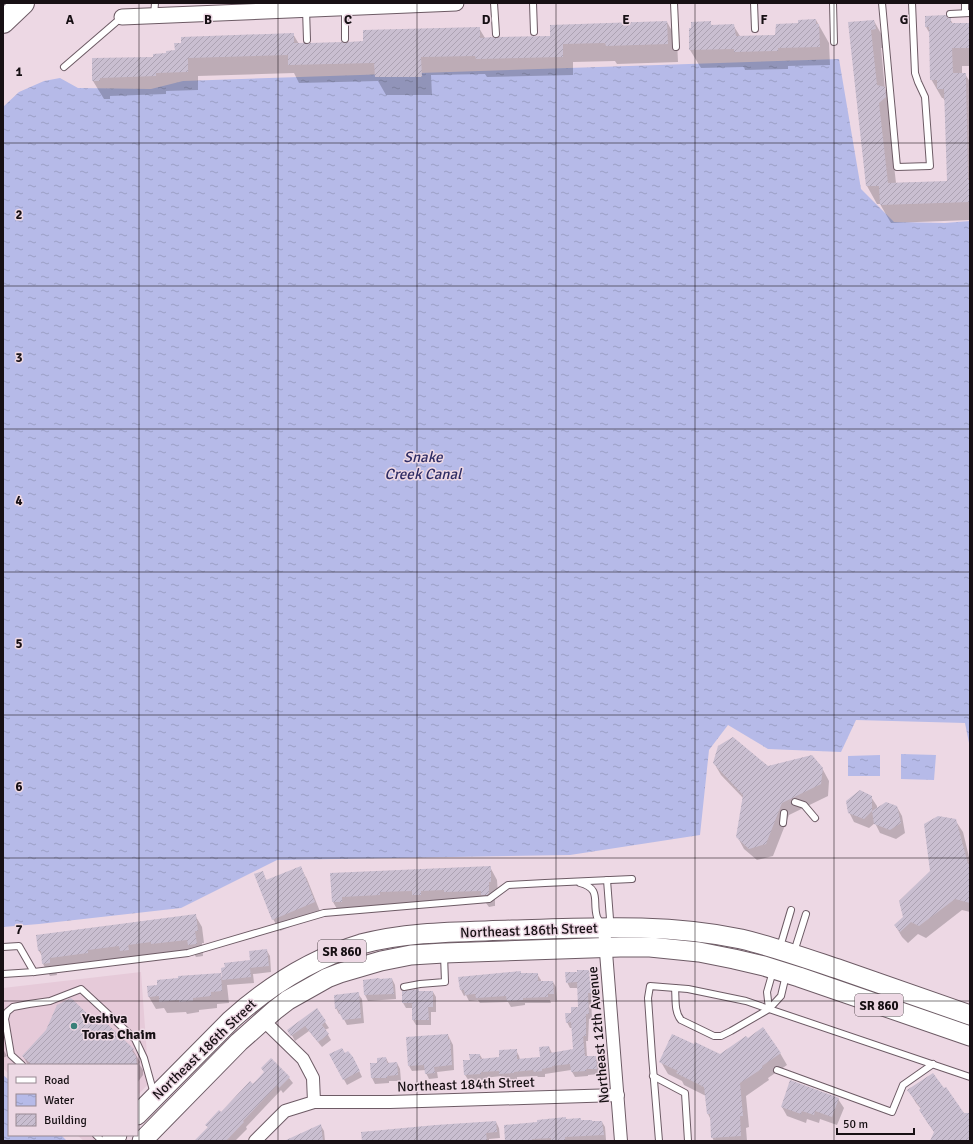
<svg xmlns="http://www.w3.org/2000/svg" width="973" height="1144" viewBox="0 0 973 1144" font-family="Signika,sans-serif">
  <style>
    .built { fill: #e6cad9 }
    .water { fill: url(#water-ripples) }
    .shadow { fill: #0003 }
    .building { fill: url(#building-hatch) }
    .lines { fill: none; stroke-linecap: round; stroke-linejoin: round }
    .service-casing { stroke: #6d5b65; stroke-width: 8 }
    .minor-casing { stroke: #6d5b65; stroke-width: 14 }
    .tertiary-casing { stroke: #6d5b65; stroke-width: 17 }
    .primary-casing { stroke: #6d5b65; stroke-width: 21 }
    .motorway-casing { stroke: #6d5b65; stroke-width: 24 }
    .service { stroke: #fff; stroke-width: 6 }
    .minor { stroke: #fff; stroke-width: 12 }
    .tertiary { stroke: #fff; stroke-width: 15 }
    .primary { stroke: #fff; stroke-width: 19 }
    .motorway { stroke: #fff; stroke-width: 22 }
    .grid { fill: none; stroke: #171014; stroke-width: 1; stroke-opacity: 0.55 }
    .poi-dot { fill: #388079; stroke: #edd8e4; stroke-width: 1.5 }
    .labels { text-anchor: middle; stroke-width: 3; stroke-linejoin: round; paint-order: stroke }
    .shield { fill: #edd8e4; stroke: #574c52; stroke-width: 1 }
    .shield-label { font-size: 13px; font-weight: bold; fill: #171014 }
    .street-label { font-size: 14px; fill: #171014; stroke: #edd8e4 }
    .poi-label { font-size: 14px; font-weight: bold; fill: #171014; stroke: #edd8e4; text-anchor: start }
    .water-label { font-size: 15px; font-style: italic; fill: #2e2c64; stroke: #edd8e4 }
    .grid-label { font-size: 13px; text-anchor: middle; font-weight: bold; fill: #171014; stroke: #edd8e4; stroke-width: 3; stroke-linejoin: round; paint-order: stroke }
  </style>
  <defs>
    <pattern id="water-ripples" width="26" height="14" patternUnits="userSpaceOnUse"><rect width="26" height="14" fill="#b6bae8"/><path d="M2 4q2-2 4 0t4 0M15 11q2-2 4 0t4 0" fill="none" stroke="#9c9fc6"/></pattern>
    <pattern id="building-hatch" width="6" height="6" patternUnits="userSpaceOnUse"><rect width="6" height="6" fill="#c9bed0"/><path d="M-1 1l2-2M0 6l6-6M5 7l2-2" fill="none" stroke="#aca2b2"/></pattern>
  </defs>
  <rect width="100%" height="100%" fill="#edd8e4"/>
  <g class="built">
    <polygon points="141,972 149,1083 137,1096 137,1065 9,1065 9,1074 3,1068 3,988"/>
    <polygon points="77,1135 99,1135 93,1141 84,1141"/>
  </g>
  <g class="water">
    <polygon points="839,59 861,189 894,222 945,223 970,221 970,748 965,723 856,720 841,752 768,749 728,725 709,750 700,835 570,855 277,860 181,908 39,924 3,927 3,107 19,92 44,81 60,78 78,88 151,89 183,81"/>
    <polygon points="901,754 936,755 934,780 901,779"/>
    <polygon points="880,755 880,776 848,776 848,756"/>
    <polygon points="3,1075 9,1080 9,1135 61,1135 67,1141 3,1141"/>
  </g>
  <g class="shadow">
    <polygon points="950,19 953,24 970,24 970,66 962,66 962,74 965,74 970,82 970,220 891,223 880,204 877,204 867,186 849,23 874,21 884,39 885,48 881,48 885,89 895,106 896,115 889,122 896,183 948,182 946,102 943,98 942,98 931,79 930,34 926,27"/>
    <polygon points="816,20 829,43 830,65 788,66 788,69 745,70 744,67 701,68 690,50 710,22 712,26 733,25 740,36 776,36 799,24"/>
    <polygon points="667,22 677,40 678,62 617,64 615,61 573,62 573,75 487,77 485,74 431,75 432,95 386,95 378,81 299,83 294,73 198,76 198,90 166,91 166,94 110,96 110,99 104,99 93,81 93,59 154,58 167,54 293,34 299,44 307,46 345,45 479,28 485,38 551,37"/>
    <polygon points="714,763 767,767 822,768 829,781 828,796 789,815 773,856 757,860 744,849 737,836 744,799 721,775"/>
    <polygon points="871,797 877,806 877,809 897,807 902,816 905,833 896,839 880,833 875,823 869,828 854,822 849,812"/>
    <polygon points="955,820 963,832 970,861 970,912 962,910 926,938 918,934 908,943 902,937 895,925 904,917 932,871"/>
    <polygon points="300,867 307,879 321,914 280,931 273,919 262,872 267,881"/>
    <polygon points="490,867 497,880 498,894 495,894 495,906 494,906 489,907 486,903 452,904 417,903 386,904 386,907 340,914 333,902 331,874"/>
    <polygon points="195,915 202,927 204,943 202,943 203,956 196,957 193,952 159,956 157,954 135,957 135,962 56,970 57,975 50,976 43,964 43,957 39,951"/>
    <polygon points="267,951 270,956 271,972 253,974 254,983 227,985 229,1003 217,1004 217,1008 199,1010 199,1012 187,1014 186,1012 167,1013 164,1008 156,1009 149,997 220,974 223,980"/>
    <polygon points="590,971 594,976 595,998 591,998 592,1019 589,1019 588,1041 586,1041 587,1057 595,1057 599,1062 599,1074 588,1075 588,1076 575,1077 571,1070 545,1074 545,1077 538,1077 537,1076 517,1077 517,1079 503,1080 501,1076 484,1078 484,1080 469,1081 465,1075 464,1061 471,1061 480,1055 483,1060 500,1058 516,1050 519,1056 520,1060 541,1058 549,1047 552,1053 574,1050 573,1028 570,1028 567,1022 572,1014 580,1008 579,988 570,988 567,982 566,973"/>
    <polygon points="521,974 537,974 541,980 541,982 553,982 556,987 557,1000 550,1000 551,1003 525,1003 525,1005 511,1007 508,1002 480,1003 478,1000 469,1001 466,995 464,996 461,990"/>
    <polygon points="392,979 395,985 396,999 368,1001 365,995 364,980"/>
    <polygon points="403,992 433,992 436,997 436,1012 431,1012 431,1025 416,1025 413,1020 413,1008 406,1008 403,1003"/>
    <polygon points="358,994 362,999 364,1023 347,1025 341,1014 339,1014 336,1008"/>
    <polygon points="317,1010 329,1028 325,1030 331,1040 322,1047 309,1031 295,1041 289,1030"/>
    <polygon points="99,1026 133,1050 140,1062 139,1064 143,1070 143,1075 137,1083 137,1065 28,1065 23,1056"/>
    <polygon points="448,1035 453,1045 454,1070 437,1072 438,1078 429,1079 426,1073 426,1070 412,1071 409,1066"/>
    <polygon points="3,1049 7,1056 3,1058"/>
    <polygon points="780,1053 787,1065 768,1078 769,1080 746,1096 749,1127 746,1128 747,1141 714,1141 712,1137 711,1120 708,1114 706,1096 684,1085 682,1081 668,1074 661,1062 720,1055"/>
    <polygon points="344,1054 356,1064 362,1077 347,1085 330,1055"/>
    <polygon points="386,1058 389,1064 397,1063 400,1069 401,1081 389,1081 389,1083 375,1084 372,1078 371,1064 378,1064"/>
    <polygon points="271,1059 289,1078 293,1083 283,1093 281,1090 246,1127 247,1129 235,1141 196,1141 208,1128 207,1125 265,1073 262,1068"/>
    <polygon points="909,1091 963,1114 970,1114 970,1141 931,1141 935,1133 927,1122 920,1110 921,1109 916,1103"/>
    <polygon points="838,1099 844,1108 837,1125 820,1119 819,1123 807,1119 806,1123 787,1116 782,1107"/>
    <polygon points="566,1120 592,1122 602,1122 605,1127 606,1140 594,1141 507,1141"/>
    <polygon points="496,1122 499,1128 500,1138 489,1139 489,1141 363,1141"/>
    <polygon points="321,1126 324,1131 325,1141 290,1141"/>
  </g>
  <g class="building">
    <polygon points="946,15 948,18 951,18 951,23 970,23 970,48 952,48 953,73 966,73 968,180 970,180 970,202 880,205 879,186 866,186 848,22 874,20 876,29 871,30 877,85 885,87 886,97 879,103 888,183 947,181 944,89 937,89 937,80 930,80 929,27 925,27 925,16"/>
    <polygon points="816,19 816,24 819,24 820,47 778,48 778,51 734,52 734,49 689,50 689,28 691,28 691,22 711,21 711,25 734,24 736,36 775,35 776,24 798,23 798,20"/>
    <polygon points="667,21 668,44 606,46 605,43 563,44 563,57 476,59 475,56 421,57 422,77 375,77 374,63 288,65 288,55 188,58 188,72 156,73 156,76 100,78 100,81 92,81 92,58 153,57 153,54 166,53 166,51 175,50 174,43 181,43 181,37 294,33 294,43 304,43 307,44 310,43 342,42 345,43 348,42 363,41 363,30 480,27 480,38 493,37 496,38 499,37 550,36 550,25"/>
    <polygon points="733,737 768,766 812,755 823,768 821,784 782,803 766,844 749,849 736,837 743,795 713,763 718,746"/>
    <polygon points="860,790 872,796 872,811 864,819 848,813 846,801"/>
    <polygon points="886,802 897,806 901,823 890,830 874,824 872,811"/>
    <polygon points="938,816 956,819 968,864 970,864 970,903 955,899 919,926 911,922 900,932 894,925 903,917 899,901 930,871 924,824"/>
    <polygon points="301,866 315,902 272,920 254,874 263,871 266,880"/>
    <polygon points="491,866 491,882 489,882 489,893 487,895 481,895 481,891 444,892 444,890 421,891 421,895 412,895 412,891 380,892 380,895 342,897 342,902 332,902 330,873"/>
    <polygon points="196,914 198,931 195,931 197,944 188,945 187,940 151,944 151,942 128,945 129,950 120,951 119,946 88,950 88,953 50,958 50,963 42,964 41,951 38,951 36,935"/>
    <polygon points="267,949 269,966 250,968 251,977 222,980 221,968 225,967 224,963 250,960 249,951"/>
    <polygon points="577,970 591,970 592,993 588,993 589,1014 586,1014 586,1036 583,1036 585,1056 596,1056 597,1069 586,1069 586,1071 571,1072 570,1064 552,1066 552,1067 542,1069 542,1071 534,1072 533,1070 514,1072 514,1073 499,1074 499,1071 481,1072 481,1074 464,1075 463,1060 470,1060 469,1054 480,1054 480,1059 499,1057 499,1050 517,1049 517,1059 540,1057 539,1047 549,1046 550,1053 573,1049 571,1022 566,1023 565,1013 571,1013 571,1007 578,1007 577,982 566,983 565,972 577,972"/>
    <polygon points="521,971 521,973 538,973 538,981 553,981 554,994 548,994 548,997 523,998 523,1000 507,1001 506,996 476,998 475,994 465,995 464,990 460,990 458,977"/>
    <polygon points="221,973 222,991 211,992 211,996 193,998 193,1001 179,1002 179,1000 159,1002 159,996 148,997 147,986 157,985 157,980 178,978 178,976"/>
    <polygon points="379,978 380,979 392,978 394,994 364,995 363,980"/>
    <polygon points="419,989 419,991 433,991 433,1007 428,1007 429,1020 412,1020 412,1003 402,1003 402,991"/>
    <polygon points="359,992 361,1018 343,1020 337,1008 335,1009 334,995"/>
    <polygon points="71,998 99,1025 103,1020 134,1049 132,1051 136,1056 137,1065 32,1065 22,1056 46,1030 57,1005"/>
    <polygon points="317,1008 326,1021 322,1025 329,1034 318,1042 305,1026 291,1036 287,1030"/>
    <polygon points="763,1027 781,1053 762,1066 763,1068 740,1083 743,1116 740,1116 741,1136 711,1138 710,1114 707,1114 704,1087 676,1073 678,1071 659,1062 672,1034 694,1044 695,1042 720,1054 746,1036 748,1038"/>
    <polygon points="448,1034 448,1039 450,1039 452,1065 434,1067 435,1073 425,1074 424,1065 408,1066 406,1037"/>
    <polygon points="342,1048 345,1053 348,1051 353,1057 360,1071 343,1080 329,1054"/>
    <polygon points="386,1057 387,1063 397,1062 398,1075 387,1076 387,1078 371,1078 370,1063 377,1063 377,1058"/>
    <polygon points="271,1058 290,1077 279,1088 277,1085 243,1121 244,1122 226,1141 194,1141 208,1127 205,1125 219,1110 221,1112 250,1081 253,1084 264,1072 261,1068"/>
    <polygon points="933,1073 944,1088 946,1087 964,1113 970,1113 970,1141 930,1141 934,1132 919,1110 921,1108 907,1090"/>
    <polygon points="790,1080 839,1098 832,1117 815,1111 814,1115 802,1111 801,1114 781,1107"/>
    <polygon points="566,1117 566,1119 581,1118 581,1120 592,1120 592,1121 602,1121 604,1135 565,1137 565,1140 556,1141 551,1141 551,1138 532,1139 532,1141 505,1141 504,1125 537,1122 537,1120"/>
    <polygon points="496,1121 497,1132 486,1133 487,1141 362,1141 361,1132 436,1125"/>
    <polygon points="321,1124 323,1141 284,1141"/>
  </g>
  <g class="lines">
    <defs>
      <g id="service">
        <polyline points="494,3 496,34"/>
        <polyline points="533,3 534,32"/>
        <polyline points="674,3 676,47"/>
        <polyline points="754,3 755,29"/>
        <polyline points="833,3 834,42"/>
        <polyline points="882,3 897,167 930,166 925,97 918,82 915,73 912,3"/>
        <polyline points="965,3 965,13"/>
        <polyline points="345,8 345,39"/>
        <polyline points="306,9 307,40"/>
        <polyline points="950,14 970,13"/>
        <polyline points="154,15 155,3"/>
        <polyline points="64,67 122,17"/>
        <polyline points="795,802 804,805 815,818"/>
        <polyline points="783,823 784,813"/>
        <path d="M580,883C602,889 592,901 597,917C598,920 602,924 604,927L610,919L607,880"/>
        <polyline points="3,947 19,946 34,972"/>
        <polyline points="780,947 791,910"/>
        <polyline points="794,952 806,914"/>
        <polyline points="3,974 34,972 188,953 324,913 489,899 508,885 545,883 632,879"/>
        <polyline points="404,987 420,984 445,982 444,955"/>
        <path d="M675,988C676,998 674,1012 681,1020L714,1036H721L731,1031L769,1009L781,996L786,975"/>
        <polyline points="769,1009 767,992 773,971"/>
        <polyline points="22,1065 11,1055 5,1019 7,1012 13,1007 29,1004 50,1001 81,989 135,1039 144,1058 154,1094"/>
        <polyline points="777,1070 892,1112 903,1085 933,1064"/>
        <polyline points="653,1076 685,1093 688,1141"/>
        <polyline points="96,1135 102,1141"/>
        <polyline points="659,1141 652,1056 648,998 650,986 688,989 746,1001 769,1009 970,1077"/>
      </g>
      <g id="minor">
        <polyline points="604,927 621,1141"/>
        <polyline points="314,1102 390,1102 618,1095"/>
        <polyline points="255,1141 285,1111 314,1102 313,1078 303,1059 263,1020"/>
      </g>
      <polyline id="tertiary" points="122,17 456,3"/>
      <g id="primary">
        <path d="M137,1115L231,1020C270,985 311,959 361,944C410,931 462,932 512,930C589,928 665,923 741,939C775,947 808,959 841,970C884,985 927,1000 970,1015"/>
        <polyline points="111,1141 117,1135"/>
        <polyline points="142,1141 239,1042 275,1010 288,1000 327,978 340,973 381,961 411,955 444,953 620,947 650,947 699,952 734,959 764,966 799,977 970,1036"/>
      </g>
      <polyline id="motorway" points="3,22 23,3"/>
    </defs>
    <use href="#service" class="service-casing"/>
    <use href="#minor" class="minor-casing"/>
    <use href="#tertiary" class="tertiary-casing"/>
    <use href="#primary" class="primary-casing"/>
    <use href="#motorway" class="motorway-casing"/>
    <use href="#service" class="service"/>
    <use href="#minor" class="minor"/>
    <use href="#tertiary" class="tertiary"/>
    <use href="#primary" class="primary"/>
    <use href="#motorway" class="motorway"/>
  </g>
  <path class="grid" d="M139,3V1141M278,3V1141M417,3V1141M556,3V1141M695,3V1141M834,3V1141M3,143H970M3,286H970M3,429H970M3,572H970M3,715H970M3,858H970M3,1001H970"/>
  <circle class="poi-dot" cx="74" cy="1026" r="4"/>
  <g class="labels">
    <g class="shield">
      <rect x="318" y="940" width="48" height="22" rx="3"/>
      <rect x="855" y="994" width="48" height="22" rx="3"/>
    </g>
    <g class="shield-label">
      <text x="342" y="956">SR 860</text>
      <text x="879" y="1010">SR 860</text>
    </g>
    <g class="street-label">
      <text transform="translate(529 930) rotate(-2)" y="5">Northeast 186th Street</text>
      <text transform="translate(598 1035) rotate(-95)" y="5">Northeast 12th Avenue</text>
      <text transform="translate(204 1049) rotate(-44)" y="5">Northeast 186th Street</text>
      <text transform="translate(466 1084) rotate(-2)" y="5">Northeast 184th Street</text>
    </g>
    <g class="poi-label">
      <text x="82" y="1023">Yeshiva<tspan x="82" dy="16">Toras Chaim</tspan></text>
    </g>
    <g class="water-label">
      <text x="423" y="462">Snake<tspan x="423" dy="17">Creek Canal</tspan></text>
    </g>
  </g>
  <g class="grid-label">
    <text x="70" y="24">A</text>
    <text x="208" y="24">B</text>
    <text x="348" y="24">C</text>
    <text x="486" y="24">D</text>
    <text x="626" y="24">E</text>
    <text x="764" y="24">F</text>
    <text x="904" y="24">G</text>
    <text x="19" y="76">1</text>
    <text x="19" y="219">2</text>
    <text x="19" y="362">3</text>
    <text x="19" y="505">4</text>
    <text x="19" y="648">5</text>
    <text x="19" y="791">6</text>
    <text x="19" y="934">7</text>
  </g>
  <rect width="973" height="1144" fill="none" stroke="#171014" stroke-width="8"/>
  <rect x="8" y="1064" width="130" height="72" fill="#edd8e4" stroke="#978891"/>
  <rect x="16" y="1077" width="20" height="6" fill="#ffffff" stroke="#978891"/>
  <text x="44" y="1084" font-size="12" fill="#171014">Road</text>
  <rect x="16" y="1094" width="20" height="12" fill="url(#water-ripples)" stroke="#978891"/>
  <text x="44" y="1104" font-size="12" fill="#171014">Water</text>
  <rect x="16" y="1114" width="20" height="12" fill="url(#building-hatch)" stroke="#978891"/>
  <text x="44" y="1124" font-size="12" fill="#171014">Building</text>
  <path d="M837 1128v6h77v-6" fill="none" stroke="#171014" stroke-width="2"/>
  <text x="843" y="1128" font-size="12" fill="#171014" stroke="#edd8e4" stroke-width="3" paint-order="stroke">50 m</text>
</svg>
